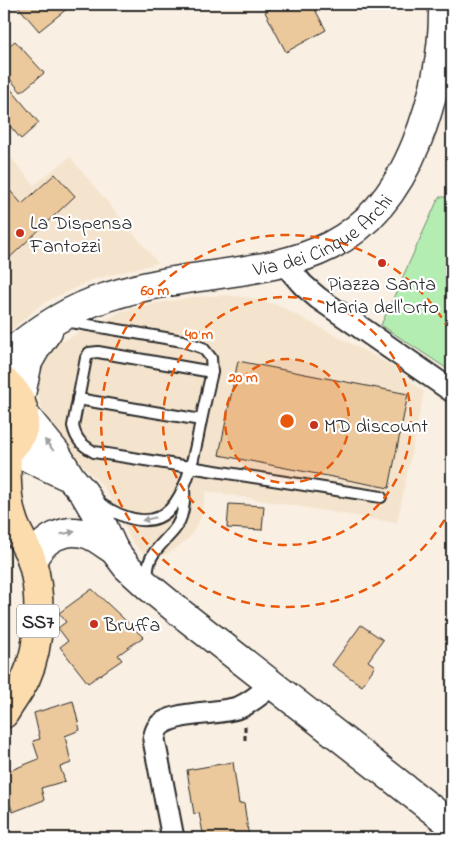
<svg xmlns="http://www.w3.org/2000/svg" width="456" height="842" viewBox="0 0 456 842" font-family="'Indie Flower',sans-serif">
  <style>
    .built { fill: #f5e4cd }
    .green { fill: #b4edb2; stroke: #708c6e }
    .building { fill: #ecc99d; stroke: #2b2b2b }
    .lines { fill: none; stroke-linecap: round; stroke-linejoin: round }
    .service-casing { stroke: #2b2b2b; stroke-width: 14 }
    .minor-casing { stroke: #2b2b2b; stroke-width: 25 }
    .secondary-casing { stroke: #2b2b2b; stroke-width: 31 }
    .primary-casing { stroke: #2b2b2b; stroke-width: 31 }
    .path { stroke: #2b2b2b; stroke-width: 3; stroke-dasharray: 5 4; stroke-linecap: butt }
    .service { stroke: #fff; stroke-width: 10 }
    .minor { stroke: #fff; stroke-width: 21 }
    .secondary { stroke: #fff; stroke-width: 28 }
    .primary { stroke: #fcdcac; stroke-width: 28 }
    .oneway { fill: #a0a0a0 }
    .ring { fill: none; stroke: #e8590c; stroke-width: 2.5; stroke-dasharray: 9 6 }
    .poi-dot { fill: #c8321e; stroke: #fff; stroke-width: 2 }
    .labels { text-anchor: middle; stroke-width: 4.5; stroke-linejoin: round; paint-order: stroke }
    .shield { fill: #fff; stroke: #6b6b6b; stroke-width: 1 }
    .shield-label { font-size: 19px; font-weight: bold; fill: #2b2b2b }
    .poi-label { font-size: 20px; fill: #2b2b2b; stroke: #fff; text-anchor: start }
    .street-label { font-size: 20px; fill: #2b2b2b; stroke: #fff }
    .centre { fill: #e8590c; stroke: #fff; stroke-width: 2.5 }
    .ring-label { font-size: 15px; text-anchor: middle; font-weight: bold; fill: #e8590c; stroke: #fff; stroke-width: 4.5; stroke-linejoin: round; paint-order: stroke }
  </style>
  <rect width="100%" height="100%" fill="#f9efe2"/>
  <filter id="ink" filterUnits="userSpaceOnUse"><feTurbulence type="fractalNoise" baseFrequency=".02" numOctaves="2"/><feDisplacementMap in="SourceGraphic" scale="10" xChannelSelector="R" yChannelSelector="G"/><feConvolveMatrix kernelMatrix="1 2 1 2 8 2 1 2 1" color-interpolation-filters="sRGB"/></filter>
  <g filter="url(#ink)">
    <g class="built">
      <polygon points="4,149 34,185 70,157 158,263 91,280 42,304 15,327 4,334"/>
      <polygon points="225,295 251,298 278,305 389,364 424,392 397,523 206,491 201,517 190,537 174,550 162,556 150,555 140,551 131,540 111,499 101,484 47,429 35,383 47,353 57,344 122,311 151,304 194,297"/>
    </g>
    <polygon class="green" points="439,197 452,197 452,372 381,325"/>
    <g class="building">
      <polygon points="16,4 73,4 39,31"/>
      <polygon points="280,4 312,4 326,30 286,52 265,12"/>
      <polygon points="15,41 44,73 21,92 4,72 4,50"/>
      <polygon points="4,81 39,123 21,139 4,119"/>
      <polygon points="55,174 75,196 4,263 4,184 22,204"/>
      <polygon points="238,361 408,394 389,488 219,455"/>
      <polygon points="229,504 264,506 262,530 227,528"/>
      <polygon points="92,589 143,637 118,655 122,660 88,683 60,647 68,641 58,628 66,622 59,613"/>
      <polygon points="361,625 383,640 368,661 375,666 362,686 332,665"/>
      <polygon points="73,701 80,730 65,736 71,763 60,767 65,781 41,788 44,800 13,812 4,789 4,773 39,759 33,741 40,739 34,713"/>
      <polygon points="233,762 239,804 244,803 249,838 204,838 199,813 194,814 187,770"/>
    </g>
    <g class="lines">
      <defs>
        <g id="service">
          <path d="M65,321L183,341L203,348L211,358L212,372C207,393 202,414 198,436C186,495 169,549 99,503"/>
          <path d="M212,372L98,352L89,353L86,358L73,426C76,440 82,445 94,452L381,497"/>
          <polyline points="78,399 201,420"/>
          <path d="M148,581C145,555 159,548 174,530C183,519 185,502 184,489"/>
        </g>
        <g id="minor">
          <polyline points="284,263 303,285 318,298 452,391"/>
          <path d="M173,838L154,740C155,733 157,726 163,723C182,711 218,715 240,707C252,702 263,692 273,684"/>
        </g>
        <g id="secondary">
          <path id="s1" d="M4,358C34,332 68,309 107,297C233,255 354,297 416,144C434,99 444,52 443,4"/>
          <polyline points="20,399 28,362 36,348 48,331"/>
          <polyline points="24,414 56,453 71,478 84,493 101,522 114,550 127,567 149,587 182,614 452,825"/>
          <polyline points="7,451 27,457 71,478"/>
          <path d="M32,562C42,538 65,526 90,535C98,539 106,545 114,550"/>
        </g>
        <g id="primary">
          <path d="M4,381C29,399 33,436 4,453"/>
          <path d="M4,714C11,702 20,691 26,678C41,645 42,596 32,561C28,548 19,537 14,523C6,502 6,474 7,451"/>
        </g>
      </defs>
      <use href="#service" class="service-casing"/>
      <use href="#minor" class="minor-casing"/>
      <use href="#secondary" class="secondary-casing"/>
      <use href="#primary" class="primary-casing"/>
      <polyline class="path" points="245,740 245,726"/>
      <use href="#service" class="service"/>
      <use href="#minor" class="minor"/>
      <use href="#secondary" class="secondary"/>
      <use href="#primary" class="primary"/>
    </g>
    <defs><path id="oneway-solid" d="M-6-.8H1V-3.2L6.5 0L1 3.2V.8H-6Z" transform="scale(1.25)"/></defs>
    <g class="oneway">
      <use href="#oneway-solid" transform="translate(49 445) rotate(-129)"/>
      <use href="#oneway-solid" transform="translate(149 519) rotate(167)"/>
      <use href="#oneway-solid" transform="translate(68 533) rotate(-10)"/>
    </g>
  </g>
  <circle cx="287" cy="421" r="62" fill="#e8590c" fill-opacity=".12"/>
  <g class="ring">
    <circle cx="287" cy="421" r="62"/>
    <circle cx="287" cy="421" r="124"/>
    <path d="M452 507A186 186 0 1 1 452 335"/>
  </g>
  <g class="poi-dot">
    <circle cx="20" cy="233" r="5"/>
    <circle cx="382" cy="263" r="5"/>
    <circle cx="314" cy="425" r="5"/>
    <circle cx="94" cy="624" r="5"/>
  </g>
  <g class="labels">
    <rect class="shield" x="17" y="604.5" width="42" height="33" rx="4"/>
    <g class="shield-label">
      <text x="38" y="628">SS7</text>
    </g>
    <g class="poi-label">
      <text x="30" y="229">La Dispensa<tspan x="30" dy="23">Fantozzi</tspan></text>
      <text x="382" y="290" text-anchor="middle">Piazza Santa<tspan x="382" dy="23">Maria dell'Orto</tspan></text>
      <text x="324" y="432">MD discount</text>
      <text x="104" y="631">Bruffa</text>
    </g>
    <g class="street-label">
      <text dy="7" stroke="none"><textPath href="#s1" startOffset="348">Via dei Cinque Archi</textPath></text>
    </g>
  </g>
  <circle cx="287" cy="421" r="8" class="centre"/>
  <g class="ring-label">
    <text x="155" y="295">60 m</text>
    <text x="199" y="339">40 m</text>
    <text x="243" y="382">20 m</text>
  </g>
  <rect width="456" height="842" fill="none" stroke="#fff" stroke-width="20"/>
  <rect x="10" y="10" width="436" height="822" fill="none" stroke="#2b2b2b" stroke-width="2" filter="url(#ink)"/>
</svg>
